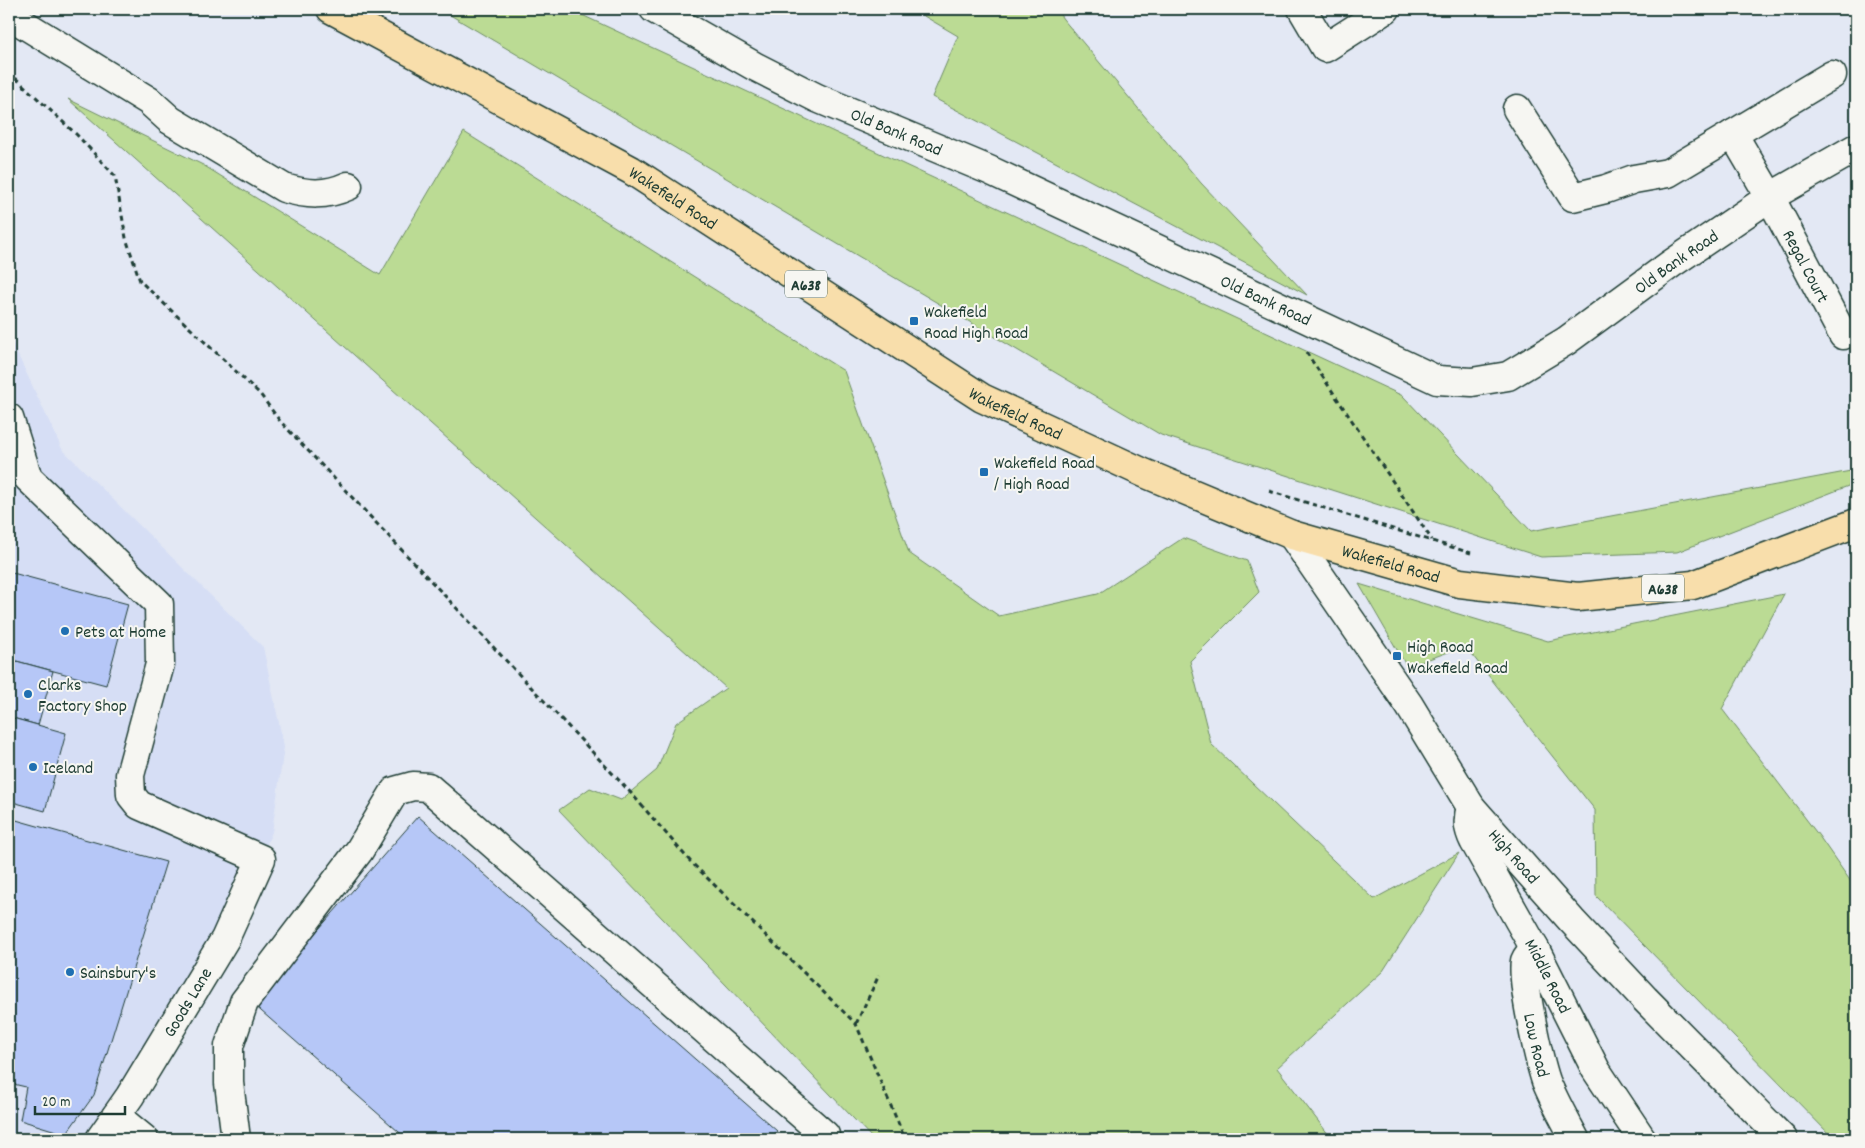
<svg xmlns="http://www.w3.org/2000/svg" width="1865" height="1148" viewBox="0 0 1865 1148" font-family="Dekko,sans-serif">
  <style>
    .built { fill: #d6def5 }
    .green { fill: #bbdb94; stroke: #6d8c64 }
    .building { fill: #b6c7f7; stroke: #1f3d34 }
    .lines { fill: none; stroke-linecap: round; stroke-linejoin: round }
    .minor-casing { stroke: #1f3d34; stroke-width: 31 }
    .highway-casing { stroke: #1f3d34; stroke-width: 31 }
    .path { stroke: #1f3d34; stroke-width: 3; stroke-dasharray: 5 4; stroke-linecap: butt }
    .minor { stroke: #f6f6f2; stroke-width: 28 }
    .highway { stroke: #f8deab; stroke-width: 28 }
    .poi-dot { fill: #1f6fb2; stroke: #f6f6f2; stroke-width: 2 }
    .labels { text-anchor: middle; stroke-width: 4; stroke-linejoin: round; paint-order: stroke }
    .shield { fill: #f6f6f2; stroke: #60746d; stroke-width: 1 }
    .shield-label { font-size: 16px; font-weight: bold; fill: #1f3d34 }
    .street-label { font-size: 18px; fill: #1f3d34; stroke: #f6f6f2 }
    .poi-label { font-size: 18px; fill: #1f3d34; stroke: #f6f6f2; text-anchor: start }
  </style>
  <rect width="100%" height="100%" fill="#e3e8f4"/>
  <filter id="ink" filterUnits="userSpaceOnUse"><feTurbulence type="fractalNoise" baseFrequency=".02" numOctaves="2"/><feDisplacementMap in="SourceGraphic" scale="10" xChannelSelector="R" yChannelSelector="G"/><feConvolveMatrix kernelMatrix="1 2 1 2 8 2 1 2 1" color-interpolation-filters="sRGB"/></filter>
  <g filter="url(#ink)">
    <polygon class="built" points="9,336 62,449 263,647 284,747 272,832 225,939 100,1139 9,1139"/>
    <g class="green">
      <polygon points="440,9 569,9 1403,396 1531,531 1856,470 1856,483 1677,552 1541,557 1161,435"/>
      <polygon points="912,9 1056,9 1063,19 1201,183 1307,295 932,97 958,36"/>
      <polygon points="68,99 203,165 380,275 464,132 844,371 909,553 999,616 1098,594 1183,538 1247,561 1259,592 1190,661 1211,744 1374,899 1459,853 1383,971 1277,1068 1332,1139 873,1139 559,810 590,788 621,800 657,770 676,723 726,688"/>
      <polygon points="1359,584 1548,641 1784,594 1722,709 1819,836 1856,889 1856,1139 1834,1139 1596,896 1595,810 1465,646 1407,667"/>
    </g>
    <g class="building">
      <polygon points="9,572 128,604 106,685 9,659"/>
      <polygon points="9,659 53,671 38,725 9,717"/>
      <polygon points="9,717 66,733 45,811 9,801"/>
      <polygon points="418,816 777,1131 770,1139 407,1139 253,1004"/>
      <polygon points="9,818 166,862 94,1095 66,1134 20,1120 26,1087 9,1083"/>
    </g>
    <g class="lines">
      <defs>
        <g id="minor">
          <path id="s1" d="M654,9L754,66L817,98L989,170L1437,380L1472,382L1508,376L1566,341L1671,264L1770,197L1856,148"/>
          <polyline points="1302,9 1325,48 1386,9"/>
          <path d="M9,15L149,101L170,120L284,188C307,195 326,196 348,186"/>
          <polyline points="1517,109 1573,197 1606,189 1634,179 1668,173 1832,75"/>
          <path id="s2" d="M1733,134L1770,197L1843,335"/>
          <polyline points="9,418 28,478 159,604 160,664 130,775 131,795 139,805 261,859 225,939 130,1096 100,1139"/>
          <path id="s3" d="M1292,535L1409,705L1471,807L1572,921L1645,999L1783,1139"/>
          <path id="s4" d="M1471,807C1467,820 1468,829 1474,841L1535,949L1596,1070L1642,1139"/>
          <path id="s5" d="M1535,949C1531,952 1527,956 1525,961C1521,981 1539,1060 1546,1081C1554,1101 1565,1120 1575,1139"/>
          <polyline points="116,1116 144,1139"/>
          <polyline points="236,1139 229,1083 229,1046 244,1002 359,851 395,791 413,786 428,787 825,1135"/>
        </g>
        <g id="highway">
          <path id="s6" d="M331,9L631,170L982,398L1144,473L1292,535L1460,583L1578,597L1693,585L1856,523"/>
        </g>
      </defs>
      <use href="#minor" class="minor-casing"/>
      <use href="#highway" class="highway-casing"/>
      <g class="path">
        <polyline points="9,72 77,135 115,176 126,238 140,281 260,394 280,421 630,792 690,861 856,1024 905,1139"/>
        <polyline points="1306,352 1432,540"/>
        <polyline points="1269,491 1471,553"/>
        <polyline points="856,1024 879,975"/>
      </g>
      <use href="#minor" class="minor"/>
      <use href="#highway" class="highway"/>
    </g>
  </g>
  <g class="poi-dot">
    <rect x="909" y="316" width="10" height="10" rx="2.5"/>
    <rect x="979" y="467" width="10" height="10" rx="2.5"/>
    <circle cx="65" cy="631" r="5"/>
    <rect x="1392" y="651" width="10" height="10" rx="2.5"/>
    <circle cx="28" cy="694" r="5"/>
    <circle cx="33" cy="767" r="5"/>
    <circle cx="70" cy="972" r="5"/>
  </g>
  <g class="labels">
    <g class="shield">
      <rect x="785" y="270.5" width="42" height="27" rx="4"/>
      <rect x="1642" y="574.5" width="42" height="27" rx="4"/>
    </g>
    <g class="shield-label">
      <text x="806" y="290">A638</text>
      <text x="1663" y="594">A638</text>
    </g>
    <g class="street-label">
      <text dy="6" stroke="none"><textPath href="#s1" startOffset="272">Old Bank Road</textPath></text>
      <text dy="6" stroke="none"><textPath href="#s6" startOffset="391">Wakefield Road</textPath></text>
      <text dy="6" stroke="none"><textPath href="#s1" startOffset="1142">Old Bank Road</textPath></text>
      <text dy="6" stroke="none"><textPath href="#s2" startOffset="151">Regal Court</textPath></text>
      <text dy="6" stroke="none"><textPath href="#s1" startOffset="678">Old Bank Road</textPath></text>
      <text dy="6" stroke="none"><textPath href="#s6" startOffset="796">Wakefield Road</textPath></text>
      <text dy="6" stroke="none"><textPath href="#s6" startOffset="1201">Wakefield Road</textPath></text>
      <text dy="6" stroke="none"><textPath href="#s3" startOffset="391">High Road</textPath></text>
      <text dy="6" stroke="none"><textPath href="#s4" startOffset="189">Middle Road</textPath></text>
      <text transform="translate(187 1002) rotate(-59)" y="6">Goods Lane</text>
      <text dy="6" stroke="none"><textPath href="#s5" startOffset="101">Low Road</textPath></text>
    </g>
    <g class="poi-label">
      <text x="924" y="317">Wakefield<tspan x="924" dy="21">Road High Road</tspan></text>
      <text x="994" y="468">Wakefield Road<tspan x="994" dy="21">/ High Road</tspan></text>
      <text x="75" y="637">Pets at Home</text>
      <text x="1407" y="652">High Road<tspan x="1407" dy="21">Wakefield Road</tspan></text>
      <text x="38" y="690">Clarks<tspan x="38" dy="21">Factory Shop</tspan></text>
      <text x="43" y="773">Iceland</text>
      <text x="80" y="978">Sainsbury's</text>
    </g>
  </g>
  <rect width="1865" height="1148" fill="none" stroke="#f6f6f2" stroke-width="30"/>
  <rect x="15" y="15" width="1835" height="1118" fill="none" stroke="#1f3d34" stroke-width="2" filter="url(#ink)"/>
  <path d="M35 1106v8h90v-8" fill="none" stroke="#1f3d34" stroke-width="2.5"/>
  <text x="42" y="1106" font-size="15" fill="#1f3d34" stroke="#f6f6f2" stroke-width="4" paint-order="stroke">20 m</text>
</svg>
